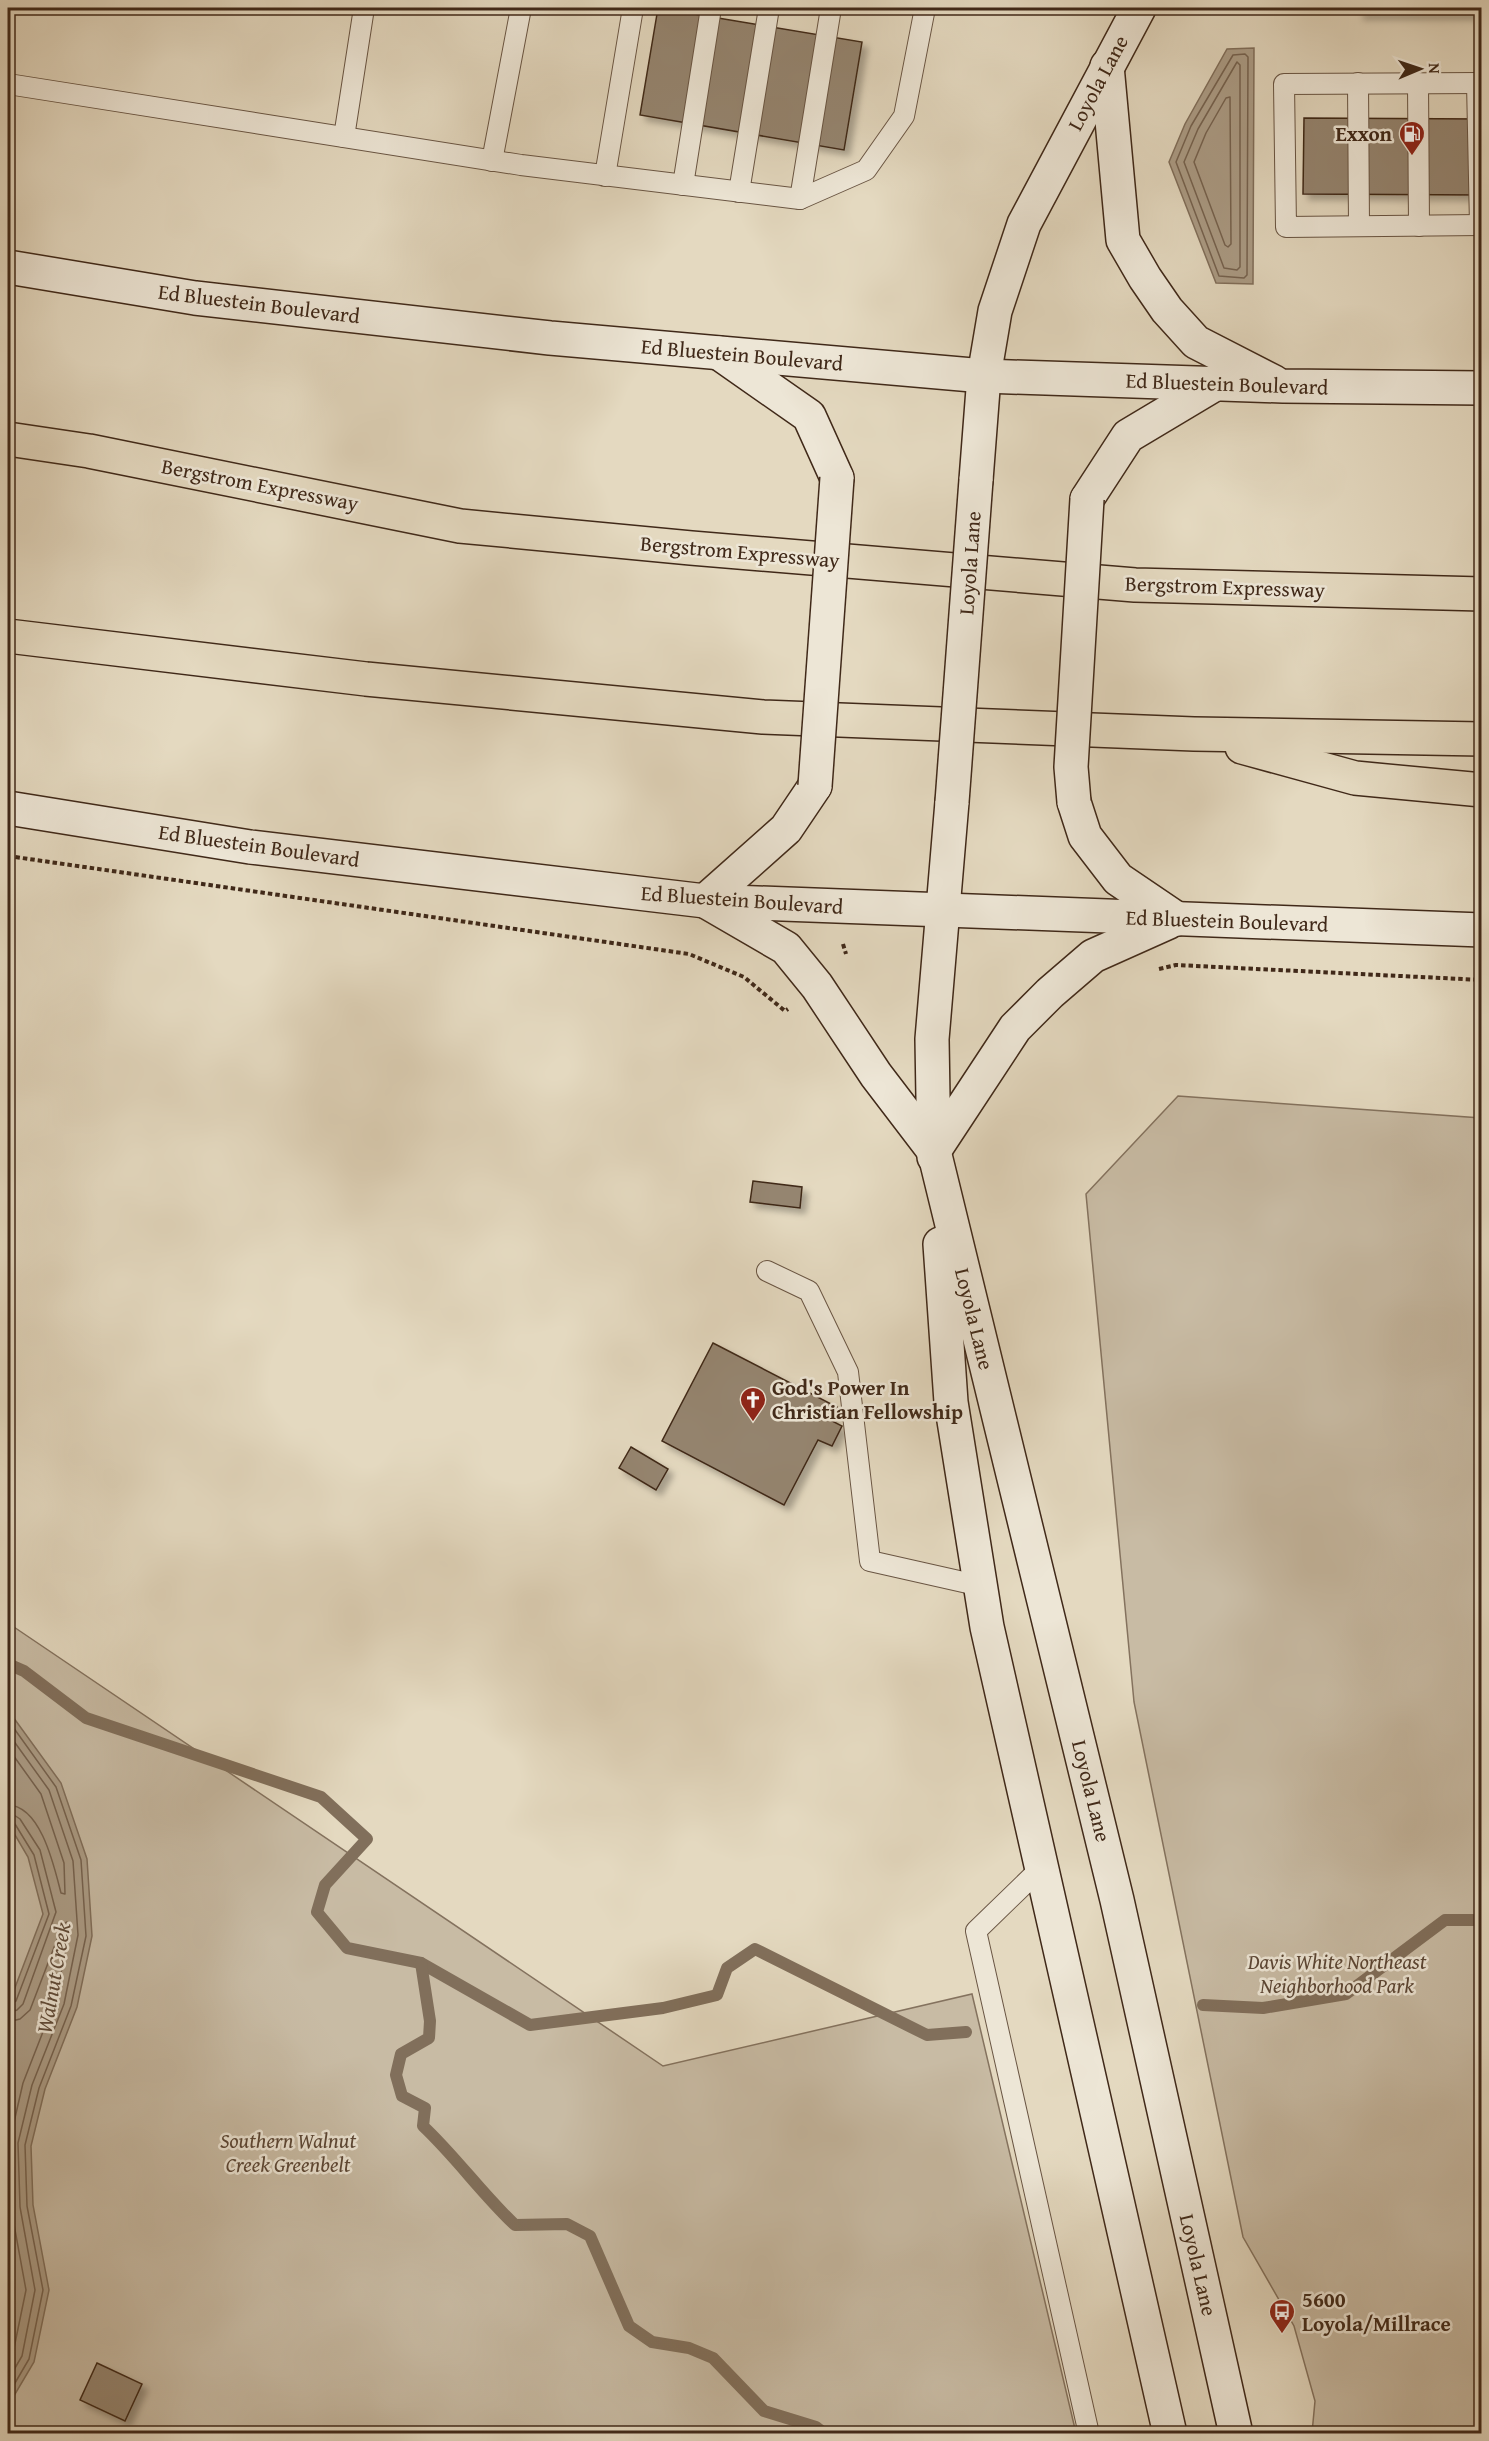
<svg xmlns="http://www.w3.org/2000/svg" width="1489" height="2441" viewBox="0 0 1489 2441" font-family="'Gentium Book Plus',serif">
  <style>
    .green { fill: #c8bba4; stroke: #84725e; stroke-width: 1.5 }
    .water { fill: #ac9d87; stroke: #816f5b; stroke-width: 1.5 }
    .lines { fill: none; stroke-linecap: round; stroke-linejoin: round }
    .shore { stroke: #766350; stroke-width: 1.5 }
    .stream { stroke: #816f5b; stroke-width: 12 }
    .building { fill: #958570; stroke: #402919; stroke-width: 1.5; filter: url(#shadow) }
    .service-casing { stroke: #695543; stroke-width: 22 }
    .secondary-casing { stroke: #402919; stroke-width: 36 }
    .motorway-casing { stroke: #402919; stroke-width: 36 }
    .path { stroke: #402919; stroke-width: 4; stroke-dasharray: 4.5 3; stroke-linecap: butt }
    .service { stroke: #ede6d6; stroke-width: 20 }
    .secondary { stroke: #ede6d6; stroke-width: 33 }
    .motorway { stroke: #e4d9c0; stroke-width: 33 }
    .secondary-bridge-casing { stroke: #402919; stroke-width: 36; stroke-linecap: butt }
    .secondary-bridge { stroke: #ede6d6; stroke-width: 33 }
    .labels { text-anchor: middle; stroke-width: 5; stroke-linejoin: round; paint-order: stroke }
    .street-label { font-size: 21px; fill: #402919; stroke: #ede6d6 }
    .poi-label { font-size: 21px; font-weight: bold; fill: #402919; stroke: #ede6d6; text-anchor: start }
    .park-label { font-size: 21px; font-style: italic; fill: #5b4635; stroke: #ede6d6 }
    .water-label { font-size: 22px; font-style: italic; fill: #604c3a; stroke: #ede6d6 }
  </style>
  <defs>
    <filter id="shadow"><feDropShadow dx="5.5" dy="5.5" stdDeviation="3" flood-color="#0004"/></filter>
  </defs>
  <rect width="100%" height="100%" fill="#e4d9c0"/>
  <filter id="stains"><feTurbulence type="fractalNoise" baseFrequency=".00333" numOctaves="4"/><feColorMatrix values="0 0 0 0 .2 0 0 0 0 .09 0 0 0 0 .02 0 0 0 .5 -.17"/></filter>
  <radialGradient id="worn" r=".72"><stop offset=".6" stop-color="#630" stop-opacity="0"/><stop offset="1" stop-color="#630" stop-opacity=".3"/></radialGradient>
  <g class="green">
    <polygon points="1178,1096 1481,1118 1481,2433 1312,2433 1315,2401 1294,2326 1243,2237 1134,1702 1086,1194"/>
    <polygon points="8,1623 663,2066 972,1994 1076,2433 8,2433"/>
  </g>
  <g class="water">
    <polygon points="1254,48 1253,284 1216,283 1169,162 1185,124 1227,49"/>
    <polygon points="8,1710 61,1783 87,1859 92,1936 77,2007 45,2089 31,2146 33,2205 49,2290 34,2362 8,2406 8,2006 43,1914 28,1857 8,1823"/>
  </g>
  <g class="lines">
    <g class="shore">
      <polygon points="1233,55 1245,54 1248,57 1247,275 1244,278 1219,276 1176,162 1191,126"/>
      <polygon points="1237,62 1240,65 1240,267 1237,270 1224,268 1184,162 1198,129"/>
      <polygon points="1230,97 1231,244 1228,247 1225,245 1194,162 1206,133 1226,98"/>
      <polyline points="8,1720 56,1787 81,1860 86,1936 71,2006 39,2088 25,2145 27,2206 43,2290 29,2359 8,2395"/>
      <polyline points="8,1733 49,1790 73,1861 78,1935 64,2004 32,2085 18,2143 20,2207 35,2290 22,2356 8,2380"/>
      <path d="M8,1748L41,1794L64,1863L65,1894L61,1893C54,1866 41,1806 8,1805"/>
      <polyline points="8,1814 14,1815 20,1819 40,1850 56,1912 23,2004 17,2010 8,2013"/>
      <polyline points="8,1821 15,1824 34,1855 49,1914 16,2001 8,2005"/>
      <polyline points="8,2022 20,2019 30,2010 63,1924 67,1922 69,1935 55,2001 23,2083 9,2144 11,2208 26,2290 13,2353 8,2363"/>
    </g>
    <g class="stream">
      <polyline points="8,1664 24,1671 86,1718 321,1797 367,1839 325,1885 317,1912 347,1948 421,1963 530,2025 663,2008 717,1995 727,1968 755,1949 927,2035 966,2032"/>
      <path d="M421,1963L430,2021L429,2038L401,2054L396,2075L402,2096L425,2108L423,2126C456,2157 482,2194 515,2225L567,2224L590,2236L629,2326L652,2342L689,2348L713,2358L764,2411L816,2427L825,2434"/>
      <polyline points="1203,2005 1263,2008 1346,1994 1445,1920 1482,1920"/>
    </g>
  </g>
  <g class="building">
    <polygon points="658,8 862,42 844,150 640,115"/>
    <rect x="1358" y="8" width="124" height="6"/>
    <polygon points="1304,118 1482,119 1482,195 1303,194"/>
    <polygon points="753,1181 802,1187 800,1208 750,1202"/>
    <polygon points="713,1343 837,1407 830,1420 842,1426 832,1446 818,1440 784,1505 662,1441"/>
    <polygon points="631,1447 668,1469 656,1490 619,1468"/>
    <polygon points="97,2363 142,2384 125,2421 80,2400"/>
  </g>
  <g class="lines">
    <defs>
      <g id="service">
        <polyline points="1358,83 1359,226"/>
        <polyline points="1418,83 1419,226"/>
        <polyline points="1477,83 1480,225"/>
        <polyline points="1482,83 1284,84 1286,227 1482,225"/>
        <polyline points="8,84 521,165 800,199 866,170 904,116 925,8"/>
        <polyline points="344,137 364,8"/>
        <polyline points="492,161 521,8"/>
        <polyline points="605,176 633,8"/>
        <polyline points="683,185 711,8"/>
        <polyline points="739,192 769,8"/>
        <polyline points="800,199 831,8"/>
        <polyline points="767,1271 809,1291 848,1372 870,1561 981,1586"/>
        <polyline points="1043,1866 976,1931 1089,2434"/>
      </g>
      <g id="secondary">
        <polyline points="1107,66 1123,240 1145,278 1167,310 1196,342 1274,382"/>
        <polyline points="8,267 195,298 550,338 984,376 1283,386 1482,388"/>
        <polyline points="719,353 809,416 837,478"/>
        <polyline points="976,480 984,376 995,311 1024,224 1139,8"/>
        <polyline points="1087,499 1128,436 1215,384"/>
        <polyline points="1074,802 1085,836 1118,879 1177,919"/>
        <polyline points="8,808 250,847 705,901 1482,930"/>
        <polyline points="705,901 786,948 817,986 876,1075 934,1151 1117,1900 1236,2434"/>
        <polyline points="705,901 786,829 815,786"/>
        <polyline points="934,1151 1015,1028 1050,993 1093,956 1169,922"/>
        <polyline points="934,1157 932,1039 952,802"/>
        <polyline points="940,1244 951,1402 987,1627 1170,2434"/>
      </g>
      <g id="motorway">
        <polyline points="8,439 89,451 460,526 691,548 1135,585 1482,594"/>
        <polyline points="8,636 366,679 763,717 1194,734 1482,739"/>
        <polyline points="1242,747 1355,778 1482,790"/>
      </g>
    </defs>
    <use href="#service" class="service-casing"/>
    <use href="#secondary" class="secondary-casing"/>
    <use href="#motorway" class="motorway-casing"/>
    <g class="path">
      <polyline points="8,856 689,954 744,977 785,1011 788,1009"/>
      <polyline points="843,944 846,954"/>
      <polyline points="1159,969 1176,965 1482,980"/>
    </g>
    <use href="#service" class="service"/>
    <use href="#secondary" class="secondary"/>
    <use href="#motorway" class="motorway"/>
    <defs>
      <g id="secondary-bridge">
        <polyline points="815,786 837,478"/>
        <polyline points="952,802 976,480"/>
        <polyline points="1074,802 1071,767 1087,499"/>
      </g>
    </defs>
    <use href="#secondary-bridge" class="secondary-bridge-casing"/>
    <use href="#secondary-bridge" class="secondary-bridge"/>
  </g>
  <defs>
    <symbol id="fuel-pin" viewBox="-11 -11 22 30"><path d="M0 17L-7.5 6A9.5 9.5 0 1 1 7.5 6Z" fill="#8f2418" stroke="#ede6d6"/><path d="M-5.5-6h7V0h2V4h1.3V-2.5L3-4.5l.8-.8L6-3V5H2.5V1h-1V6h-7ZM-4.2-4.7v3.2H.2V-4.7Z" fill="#fff"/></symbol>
    <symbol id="church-pin" viewBox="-11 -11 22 30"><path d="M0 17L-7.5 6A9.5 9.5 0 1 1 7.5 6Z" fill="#8f2418" stroke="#ede6d6"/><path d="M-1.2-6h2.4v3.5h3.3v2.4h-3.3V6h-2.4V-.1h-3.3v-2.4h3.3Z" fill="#fff"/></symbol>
    <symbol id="bus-pin" viewBox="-11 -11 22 30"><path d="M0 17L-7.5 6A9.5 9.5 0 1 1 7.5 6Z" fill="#8f2418" stroke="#ede6d6"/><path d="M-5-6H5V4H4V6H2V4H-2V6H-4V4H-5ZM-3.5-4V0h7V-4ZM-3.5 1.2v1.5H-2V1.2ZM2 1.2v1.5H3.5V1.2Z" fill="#fff"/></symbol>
  </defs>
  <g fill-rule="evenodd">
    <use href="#fuel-pin" x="1397" y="119" width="30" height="40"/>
    <use href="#church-pin" x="738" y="1385" width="30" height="40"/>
    <use href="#bus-pin" x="1267" y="2297" width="30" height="40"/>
  </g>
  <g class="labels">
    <g class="street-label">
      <text transform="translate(1098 83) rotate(-62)" y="7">Loyola Lane</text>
      <text transform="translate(259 304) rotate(7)" y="7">Ed Bluestein Boulevard</text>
      <text transform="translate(742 355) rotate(5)" y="7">Ed Bluestein Boulevard</text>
      <text transform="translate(1227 384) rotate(2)" y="7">Ed Bluestein Boulevard</text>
      <text transform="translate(260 485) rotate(11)" y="7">Bergstrom Expressway</text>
      <text transform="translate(740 552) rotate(5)" y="7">Bergstrom Expressway</text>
      <text transform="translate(970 563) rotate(-86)" y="7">Loyola Lane</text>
      <text transform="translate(1225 587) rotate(2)" y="7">Bergstrom Expressway</text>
      <text transform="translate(259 846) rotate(8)" y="7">Ed Bluestein Boulevard</text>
      <text transform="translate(742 900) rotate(4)" y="7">Ed Bluestein Boulevard</text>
      <text transform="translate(1227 921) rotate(2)" y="7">Ed Bluestein Boulevard</text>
      <text transform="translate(974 1319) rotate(76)" y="7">Loyola Lane</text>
      <text transform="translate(1091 1791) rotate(76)" y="7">Loyola Lane</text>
      <text transform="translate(1198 2265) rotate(77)" y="7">Loyola Lane</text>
    </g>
    <g class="poi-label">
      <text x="1392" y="141" text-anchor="end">Exxon</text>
      <text x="772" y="1395">God's Power In<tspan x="772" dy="24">Christian Fellowship</tspan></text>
      <text x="1302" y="2307">5600<tspan x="1302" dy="24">Loyola/Millrace</tspan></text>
    </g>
    <g class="park-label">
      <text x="1337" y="1969">Davis White Northeast<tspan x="1337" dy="24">Neighborhood Park</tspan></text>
      <text x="288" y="2148">Southern Walnut<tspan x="288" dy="24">Creek Greenbelt</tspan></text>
    </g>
    <g class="water-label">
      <text transform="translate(53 1978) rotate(-80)" y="8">Walnut Creek</text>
    </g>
  </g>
  <rect width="1489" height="2441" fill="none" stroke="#e4d9c0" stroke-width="30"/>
  <rect x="9" y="9" width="1471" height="2423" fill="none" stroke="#402919" stroke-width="3"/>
  <rect x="15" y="15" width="1459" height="2411" fill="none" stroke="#402919" stroke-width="1.5"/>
  <g transform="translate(1420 69) rotate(88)" stroke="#ede6d6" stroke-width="4.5" paint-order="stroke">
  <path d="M0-4.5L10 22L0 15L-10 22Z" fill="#402919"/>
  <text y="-9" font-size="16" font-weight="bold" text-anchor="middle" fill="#402919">N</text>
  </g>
  <rect width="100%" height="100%" filter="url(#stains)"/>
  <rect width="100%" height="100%" fill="url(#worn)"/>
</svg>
